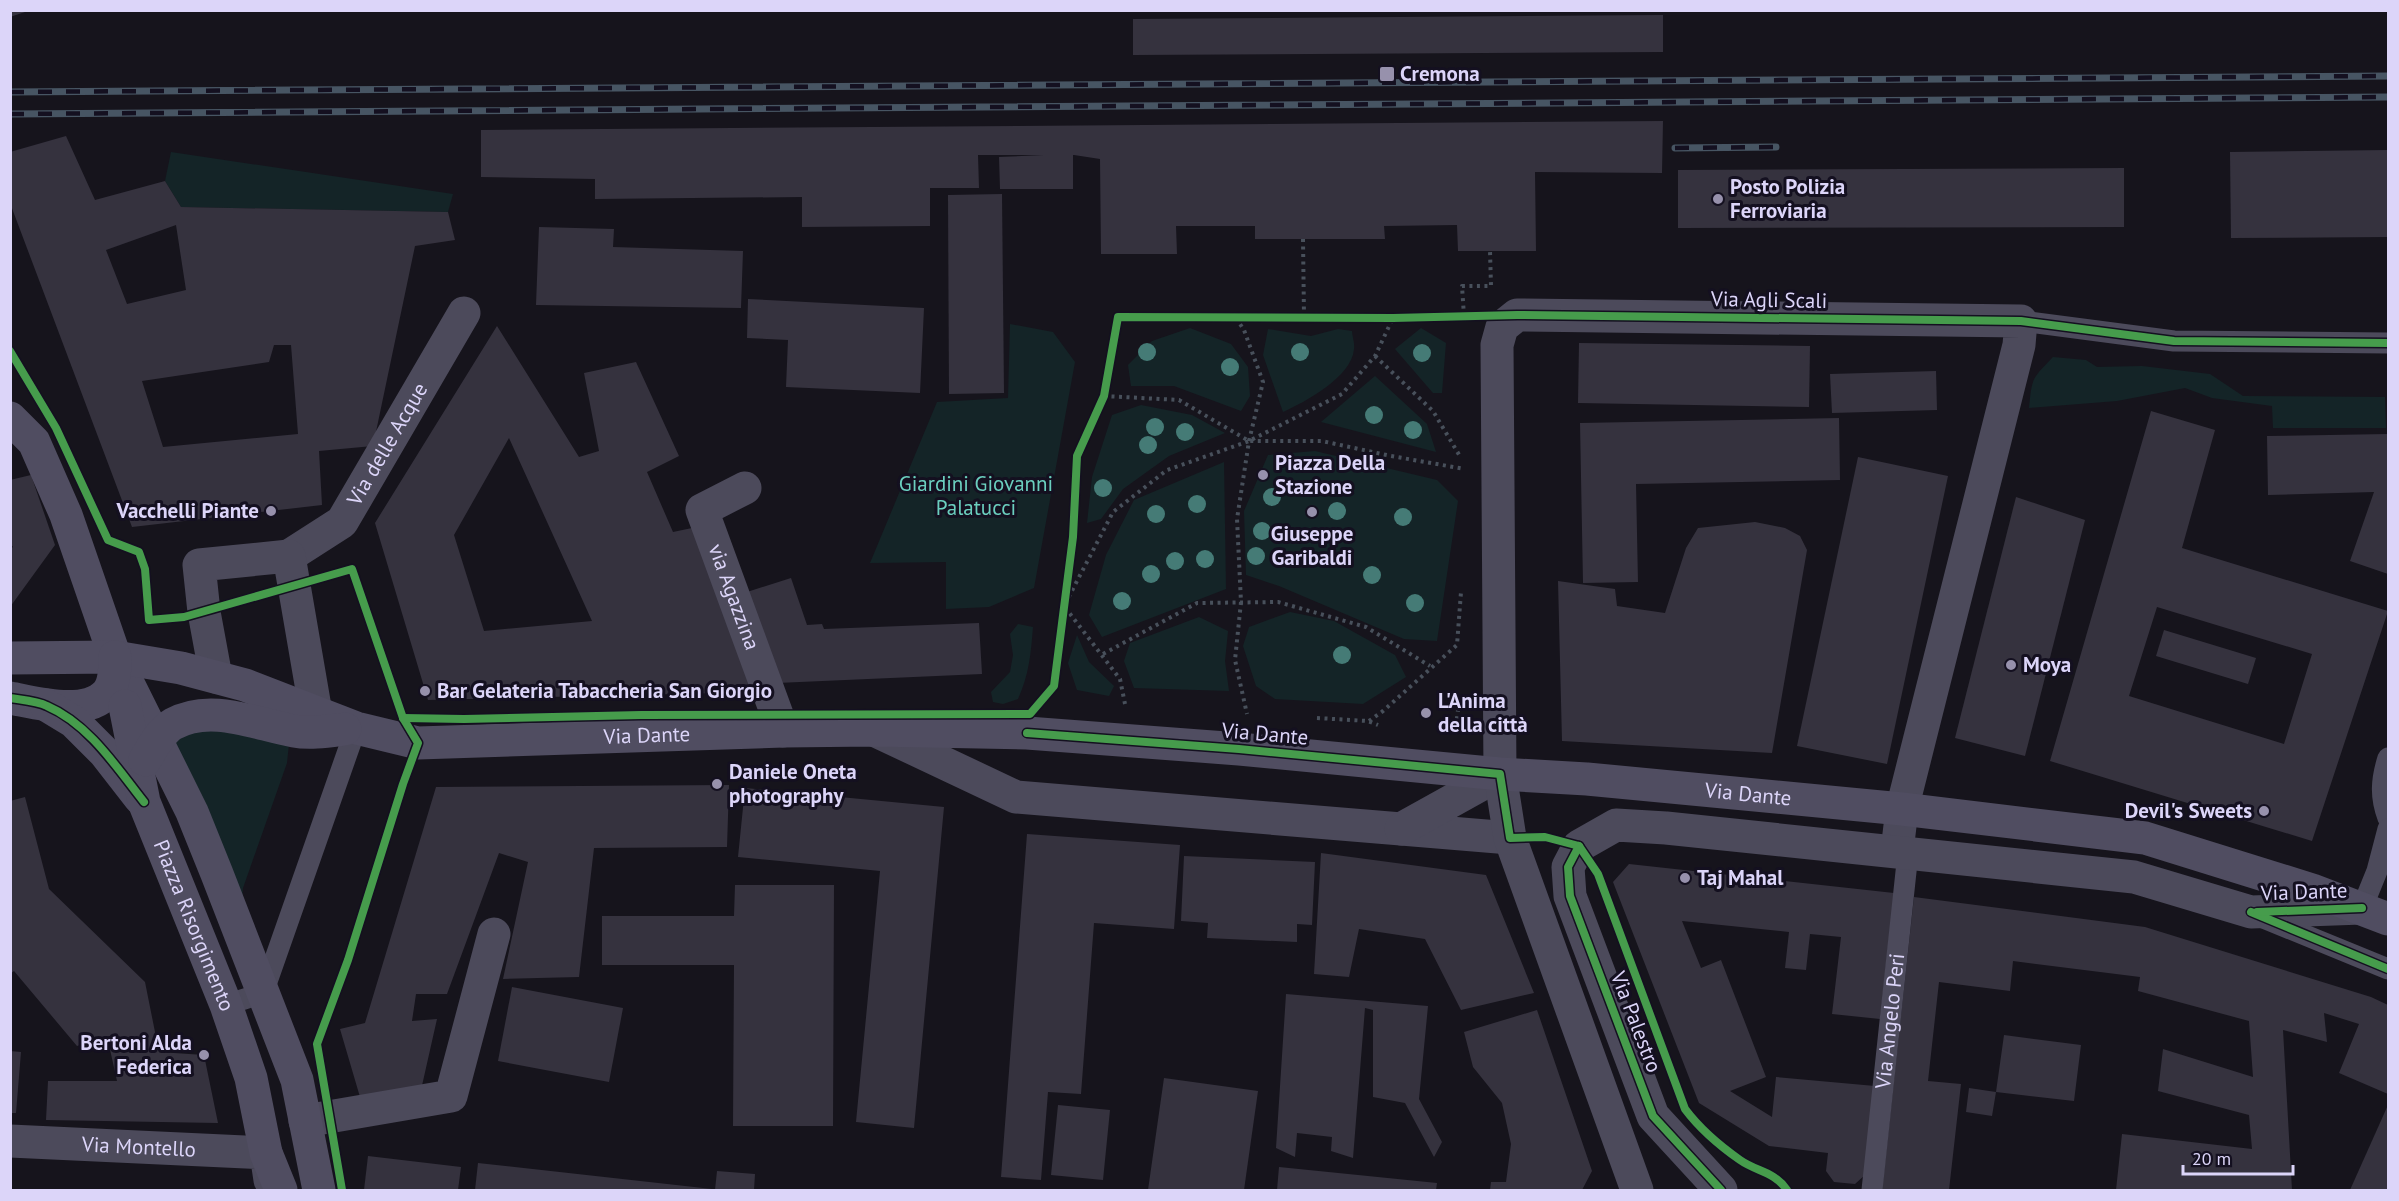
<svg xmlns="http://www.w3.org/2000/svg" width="2399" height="1201" viewBox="0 0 2399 1201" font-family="'PT Sans',sans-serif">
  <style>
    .green { fill: #142427 }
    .building { fill: #35323e; fill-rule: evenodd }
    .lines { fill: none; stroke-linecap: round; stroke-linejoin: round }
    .path { stroke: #48505b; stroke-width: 4; stroke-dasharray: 3 4.5; stroke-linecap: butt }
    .service { stroke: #4c4a5b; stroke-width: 21 }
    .minor { stroke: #4c4a5b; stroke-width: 33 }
    .secondary { stroke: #504d61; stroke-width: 33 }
    .rail-casing { stroke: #475563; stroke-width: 7 }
    .rail { stroke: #141020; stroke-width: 4.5; stroke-dasharray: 14; stroke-linecap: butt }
    .cycleway-casing { stroke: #141020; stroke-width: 11 }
    .cycleway { stroke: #469c4c; stroke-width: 8 }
    .tree { fill: #457b76 }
    .poi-dot { fill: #9791ac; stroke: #141020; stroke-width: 2 }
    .labels { text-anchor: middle; stroke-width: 6; stroke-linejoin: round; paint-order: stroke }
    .poi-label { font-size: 21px; font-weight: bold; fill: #dcd5f9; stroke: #141020; text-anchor: start }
    .street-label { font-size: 21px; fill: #dcd5f9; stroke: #141020 }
    .park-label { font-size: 21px; fill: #6bcfbf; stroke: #141020 }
  </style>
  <rect width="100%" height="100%" fill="#16141c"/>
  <g class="green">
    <polygon points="171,152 453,194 448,212 181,207 165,181"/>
    <polygon points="1010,324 1053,332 1075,362 1034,588 989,607 946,609 946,562 870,563 937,402 1008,398"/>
    <polygon points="1190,328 1231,344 1248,367 1250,396 1241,411 1174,386 1131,386 1128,365 1152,341"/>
    <polygon points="1421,328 1446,343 1442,393 1433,393 1395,349"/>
    <path d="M1268,329L1311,336L1338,329L1352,331C1352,336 1355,343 1354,349C1352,377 1305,402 1283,412L1263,355Z"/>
    <path d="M2053,357L2086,360L2097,367L2142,366L2210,374L2243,396L2385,397L2386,428H2273L2272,406L2212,398L2185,388L2117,401L2029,408C2032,377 2032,379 2053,357Z"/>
    <polygon points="1375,376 1427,424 1436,452 1321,422"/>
    <polygon points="1141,405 1192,415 1225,433 1169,456 1123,489 1101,519 1087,523 1092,477 1112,415"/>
    <polygon points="1315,451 1437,480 1458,501 1437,641 1404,639 1279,586 1246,575 1244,511 1268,455"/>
    <polygon points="1224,462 1226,589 1102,637 1089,615 1106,555 1134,500"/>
    <polygon points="1290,612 1334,621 1395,655 1406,677 1363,704 1275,699 1256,686 1243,646 1249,627"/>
    <polygon points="1199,617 1228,631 1225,661 1229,691 1134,688 1124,661 1130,643"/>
    <path d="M1018,624L1033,627C1031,653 1029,675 1018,699L1003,704L993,702L991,692L1010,672L1013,655L1010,634Z"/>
    <polygon points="1077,635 1089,662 1114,686 1109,696 1077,690 1068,663"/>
    <polygon points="209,725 289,744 287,763 243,888 242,901 170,745 182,729"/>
  </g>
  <g class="building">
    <polygon points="10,10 28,10 28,11 10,17"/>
    <polygon points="1663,15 1663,52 1133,55 1133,19"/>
    <polygon points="1663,121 1662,173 1535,172 1536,251 1458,251 1457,225 1384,226 1385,239 1255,239 1255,226 1176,226 1177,254 1101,254 1100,159 1074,155 1073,155 1073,189 1000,189 999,157 1044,155 978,155 979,188 930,188 930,226 802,227 802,197 595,199 595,179 481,177 481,130"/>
    <path d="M66,136L95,200L165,181L181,207L448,212L455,240L415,246L373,446L319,451L322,505L132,527L10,203V152ZM176,225L186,290L127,304L106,250ZM274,345H291L298,434L163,447L142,381L269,362Z"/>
    <polygon points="2388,150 2388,237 2231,238 2230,152"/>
    <polygon points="2124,168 2124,227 1678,228 1678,170"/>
    <polygon points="1002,194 1004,393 949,394 948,195"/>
    <polygon points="539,227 614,229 613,247 743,251 741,308 536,305"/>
    <polygon points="748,299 924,308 920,393 786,387 788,340 747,338"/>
    <path d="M497,326L579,457L599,451L584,373L636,362L679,456L647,472L673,532L692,528L759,692L428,700L375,523ZM509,438L592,621L484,631L454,535Z"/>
    <polygon points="1579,343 1810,346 1809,407 1578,403"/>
    <polygon points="1936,371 1937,410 1832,413 1830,374"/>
    <path d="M2151,411L2215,430L2182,548L2388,611L2312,841L2050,761ZM2157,607L2312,654L2284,744L2129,696Z"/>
    <polygon points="1839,418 1840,480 1636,484 1638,582 1583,583 1580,423"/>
    <polygon points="2388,434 2388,574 2350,561 2374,492 2268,495 2267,436"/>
    <polygon points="1858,457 1948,476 1887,764 1797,746"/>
    <polygon points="31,475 55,545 10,607 10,549 13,547 10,543 10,480"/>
    <polygon points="2016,497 2085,520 2025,756 1955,738"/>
    <polygon points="1755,522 1785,528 1800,536 1807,550 1772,753 1562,741 1558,581 1615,589 1617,606 1665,613 1686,548 1698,528"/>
    <polygon points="791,578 807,625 822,624 824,629 979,623 982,674 777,683 747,592"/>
    <polygon points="2164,630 2256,658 2248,684 2156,656"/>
    <polygon points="729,785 727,847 594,848 579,977 503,979 528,862 499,853 447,994 416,994 412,1021 437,1019 421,1090 360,1097 340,1029 365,1023 436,787"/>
    <polygon points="745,788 944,807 914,1128 856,1122 880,871 738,857"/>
    <polygon points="25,797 49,889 145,982 159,1052 204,1055 218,1123 46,1120 48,1081 117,1081 107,1036 77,1046 14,971 10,974 10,801"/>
    <polygon points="1027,834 1180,845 1174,929 1094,923 1081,1094 1048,1092 1041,1180 1001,1177"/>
    <polygon points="1321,853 1486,875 1534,993 1461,1010 1425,939 1359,929 1349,977 1314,974"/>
    <polygon points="1184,856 1315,862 1312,925 1297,924 1297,942 1207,938 1208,923 1181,921"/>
    <polygon points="1629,864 1894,893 1880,1019 1832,1014 1841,937 1810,934 1806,970 1785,968 1789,932 1682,921 1701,968 1721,960 1766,1077 1730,1091 1772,1117 1776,1077 1875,1086 1866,1174 1855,1184 1834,1182 1826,1171 1828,1153 1769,1146 1699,1103 1613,882"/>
    <polygon points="735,885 834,885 833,1126 733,1126 734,965 602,965 602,916 734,916"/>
    <polygon points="1914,897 2145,927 2371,997 2388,1005 2388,1094 2339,1073 2359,1024 2324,1013 2327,1042 2283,1030 2292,1190 2116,1190 2122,1134 2252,1149 2249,1115 2158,1091 2163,1049 2253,1077 2249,1021 2138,991 2140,977 2013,961 2010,991 1939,982 1928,1081 1961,1084 1949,1190 1882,1190"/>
    <polygon points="512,987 623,1008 609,1082 498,1061"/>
    <polygon points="1286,994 1428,1006 1419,1099 1442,1142 1434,1157 1405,1103 1373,1097 1373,1010 1365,1008 1353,1158 1331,1151 1332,1137 1297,1133 1295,1157 1276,1148"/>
    <polygon points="1537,1010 1592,1171 1582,1190 1490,1190 1491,1182 1506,1182 1511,1144 1502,1103 1473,1067 1464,1032"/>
    <polygon points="2004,1035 2081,1045 2074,1101 1996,1092 1992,1116 1966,1112 1969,1088 1996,1092"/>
    <polygon points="10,1051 21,1052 16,1113 10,1113"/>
    <polygon points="1164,1078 1258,1091 1244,1190 1148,1190"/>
    <polygon points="1058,1105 1110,1110 1103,1180 1051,1175"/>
    <polygon points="2388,1105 2388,1190 2350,1190"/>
    <polygon points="368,1156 461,1167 458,1190 364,1190"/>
    <polygon points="478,1163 712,1189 712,1190 475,1190"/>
    <polygon points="1279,1167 1437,1183 1436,1190 1277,1190"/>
    <polygon points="717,1171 755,1174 754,1190 715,1190"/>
  </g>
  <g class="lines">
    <g class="path">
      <polyline points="1303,239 1304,317"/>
      <polyline points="1464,316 1462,286 1491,286 1490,251"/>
      <polyline points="1236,318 1244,330 1263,382 1249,441 1237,519 1241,602 1235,660 1247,714"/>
      <polyline points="1375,356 1433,411 1461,458"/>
      <polyline points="1104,396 1179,400 1249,441 1322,441 1391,456 1465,469"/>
      <polyline points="1103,654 1197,603 1278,602 1366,627 1430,666"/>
      <polyline points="1043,699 1054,686 1073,537 1077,456 1104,396 1118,317 1393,318 1469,316"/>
      <polyline points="1125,704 1120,679 1064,606 1113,512 1167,470 1249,441 1342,394 1375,356 1393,318"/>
      <polyline points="1317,718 1368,721 1378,725"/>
      <polyline points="1369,721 1383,711 1457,645 1461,592"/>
      <polyline points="1455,734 1458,710 1456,693"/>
    </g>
    <g class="service">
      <polyline points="2021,321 2174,341 2388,343"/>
      <path d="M2388,758C2381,780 2380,797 2388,818"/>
      <polyline points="2362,908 2377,871 2388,829"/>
      <polyline points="2261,917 2388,969"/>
      <polyline points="226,1005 263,993 356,728"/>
      <path id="s1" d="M1872,1190L1908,853"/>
    </g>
    <g class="minor">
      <path id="s2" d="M745,488L702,510L783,731"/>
      <path id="s3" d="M289,556L342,522L464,313"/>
      <polyline points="216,677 204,612 199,565 289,556 316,713"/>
      <polyline points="874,730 1016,797 1510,838"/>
      <polyline points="1401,829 1500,774"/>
      <polyline points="305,1121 451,1096 494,934"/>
      <path id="s4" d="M10,1141L266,1153L270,1180"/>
      <polyline points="1637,1190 1510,838 1500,774 1497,345 1502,327 1517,315 2021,321 2019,345 1902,809 1897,851"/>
      <polyline points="1721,1190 1653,1116 1570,896 1568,867 1579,846 1616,825 1666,828 2134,877 2251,912 2362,908"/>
    </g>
    <g class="secondary">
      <polyline points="10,418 34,442 66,515 115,657 192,812 217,874 297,1080 319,1190"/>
      <path id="s5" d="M10,658L115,657L181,668L245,685L356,728L418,743L783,731L874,730L1027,733L1239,749L1500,774L1587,779L1902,809L2145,838L2312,890L2388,919"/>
      <path d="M10,698C37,703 86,717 107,693C115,684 115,668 115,657"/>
      <polyline points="46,705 74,722 105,753 140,798"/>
      <path id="s6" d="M125,706L144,802L226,1005L251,1078L266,1153L281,1190"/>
      <path d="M145,760C152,748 161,731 173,724C211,703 255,724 294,731C310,734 329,731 345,729"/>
    </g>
    <defs>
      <g id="rail">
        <polyline points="10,92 2388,76"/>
        <polyline points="10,114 2388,97"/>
        <polyline points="1675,148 1776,147"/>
      </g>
    </defs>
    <use href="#rail" class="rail-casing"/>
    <use href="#rail" class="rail"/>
    <defs>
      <g id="cycleway">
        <polyline points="10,351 56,428 108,540 139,552 145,569 149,620 184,617 352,569 403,718 418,743 403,784 348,960 317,1044 342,1190"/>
        <path d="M10,698C22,700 37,701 47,706C89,724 117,768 144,802"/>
        <polyline points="403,718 464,719 641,715 1030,714 1054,686 1073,537 1077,456 1104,396 1118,317 1393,318 1517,315 2021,321 2174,341 2388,343"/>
        <path d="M1027,733L1239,749L1500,774L1510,838L1545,837L1579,846L1598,874L1685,1109C1700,1129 1720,1146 1740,1160C1757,1172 1774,1171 1787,1190"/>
        <polyline points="1579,846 1568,867 1570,896 1653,1116 1721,1190"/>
        <polyline points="2251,912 2388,969"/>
        <polyline points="2257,912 2362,908"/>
      </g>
    </defs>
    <use href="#cycleway" class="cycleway-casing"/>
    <use href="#cycleway" class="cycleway"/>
  </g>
  <g class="tree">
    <circle cx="1147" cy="352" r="9"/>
    <circle cx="1300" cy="352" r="9"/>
    <circle cx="1422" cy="353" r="9"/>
    <circle cx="1230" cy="367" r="9"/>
    <circle cx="1374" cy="415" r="9"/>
    <circle cx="1155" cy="427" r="9"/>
    <circle cx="1413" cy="430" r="9"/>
    <circle cx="1185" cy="432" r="9"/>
    <circle cx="1148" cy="445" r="9"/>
    <circle cx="1103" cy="488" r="9"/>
    <circle cx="1272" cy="497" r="9"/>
    <circle cx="1197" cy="504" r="9"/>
    <circle cx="1337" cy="511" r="9"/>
    <circle cx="1156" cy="514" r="9"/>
    <circle cx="1403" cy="517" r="9"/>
    <circle cx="1262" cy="531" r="9"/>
    <circle cx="1256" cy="556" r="9"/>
    <circle cx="1205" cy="559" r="9"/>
    <circle cx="1175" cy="561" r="9"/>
    <circle cx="1151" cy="574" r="9"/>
    <circle cx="1372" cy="575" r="9"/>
    <circle cx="1122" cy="601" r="9"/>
    <circle cx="1415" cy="603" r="9"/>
    <circle cx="1342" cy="655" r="9"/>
  </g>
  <g class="poi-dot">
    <rect x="1379" y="66" width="16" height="16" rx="3"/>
    <circle cx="1718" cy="199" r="6"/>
    <circle cx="1263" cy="475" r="6"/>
    <circle cx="271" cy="511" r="6"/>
    <circle cx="1312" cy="512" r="6"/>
    <circle cx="2011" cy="665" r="6"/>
    <circle cx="425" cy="691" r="6"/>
    <circle cx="1426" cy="713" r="6"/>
    <circle cx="717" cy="784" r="6"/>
    <circle cx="2264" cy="811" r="6"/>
    <circle cx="1685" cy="878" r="6"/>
    <circle cx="204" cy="1055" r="6"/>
  </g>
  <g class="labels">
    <g class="poi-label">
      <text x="1400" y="81">Cremona</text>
      <text x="1730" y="194">Posto Polizia<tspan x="1730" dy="24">Ferroviaria</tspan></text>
      <text x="1275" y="470">Piazza Della<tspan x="1275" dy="24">Stazione</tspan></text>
      <text x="259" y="518" text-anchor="end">Vacchelli Piante</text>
      <text x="1312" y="541" text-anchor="middle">Giuseppe<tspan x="1312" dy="24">Garibaldi</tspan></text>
      <text x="2023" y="672">Moya</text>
      <text x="437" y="698">Bar Gelateria Tabaccheria San Giorgio</text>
      <text x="1438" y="708">L'Anima<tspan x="1438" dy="24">della città</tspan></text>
      <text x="729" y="779">Daniele Oneta<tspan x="729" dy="24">photography</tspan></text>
      <text x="2252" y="818" text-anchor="end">Devil's Sweets</text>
      <text x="1697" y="885">Taj Mahal</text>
      <text x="192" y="1050" text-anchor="end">Bertoni Alda<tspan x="192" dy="24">Federica</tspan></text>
    </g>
    <g class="street-label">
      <text transform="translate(1769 300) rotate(1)" y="7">Via Agli Scali</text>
      <text dy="7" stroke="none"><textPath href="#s3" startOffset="153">Via delle Acque</textPath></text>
      <text dy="7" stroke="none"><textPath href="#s2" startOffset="141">via Agazzina</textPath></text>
      <text transform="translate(1265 734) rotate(5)" y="7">Via Dante</text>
      <text dy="7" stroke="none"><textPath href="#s5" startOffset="650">Via Dante</textPath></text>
      <text dy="7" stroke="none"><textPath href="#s5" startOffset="1754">Via Dante</textPath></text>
      <text transform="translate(2304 892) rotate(-2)" y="7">Via Dante</text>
      <text dy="7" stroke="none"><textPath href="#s6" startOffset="231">Piazza Risorgimento</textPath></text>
      <text transform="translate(1636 1022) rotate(69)" y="7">Via Palestro</text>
      <text dy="7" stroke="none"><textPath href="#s1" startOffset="170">Via Angelo Peri</textPath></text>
      <text dy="7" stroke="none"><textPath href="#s4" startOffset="129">Via Montello</textPath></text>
    </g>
    <g class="park-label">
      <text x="976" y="491">Giardini Giovanni<tspan x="976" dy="24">Palatucci</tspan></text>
    </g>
  </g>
  <rect width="2399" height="1201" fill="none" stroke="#dcd5f9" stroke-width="24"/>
  <path d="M2183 1165v9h110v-9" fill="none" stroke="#dcd5f9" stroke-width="3"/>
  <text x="2192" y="1165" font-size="18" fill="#dcd5f9" stroke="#141020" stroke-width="4.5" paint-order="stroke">20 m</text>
</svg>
